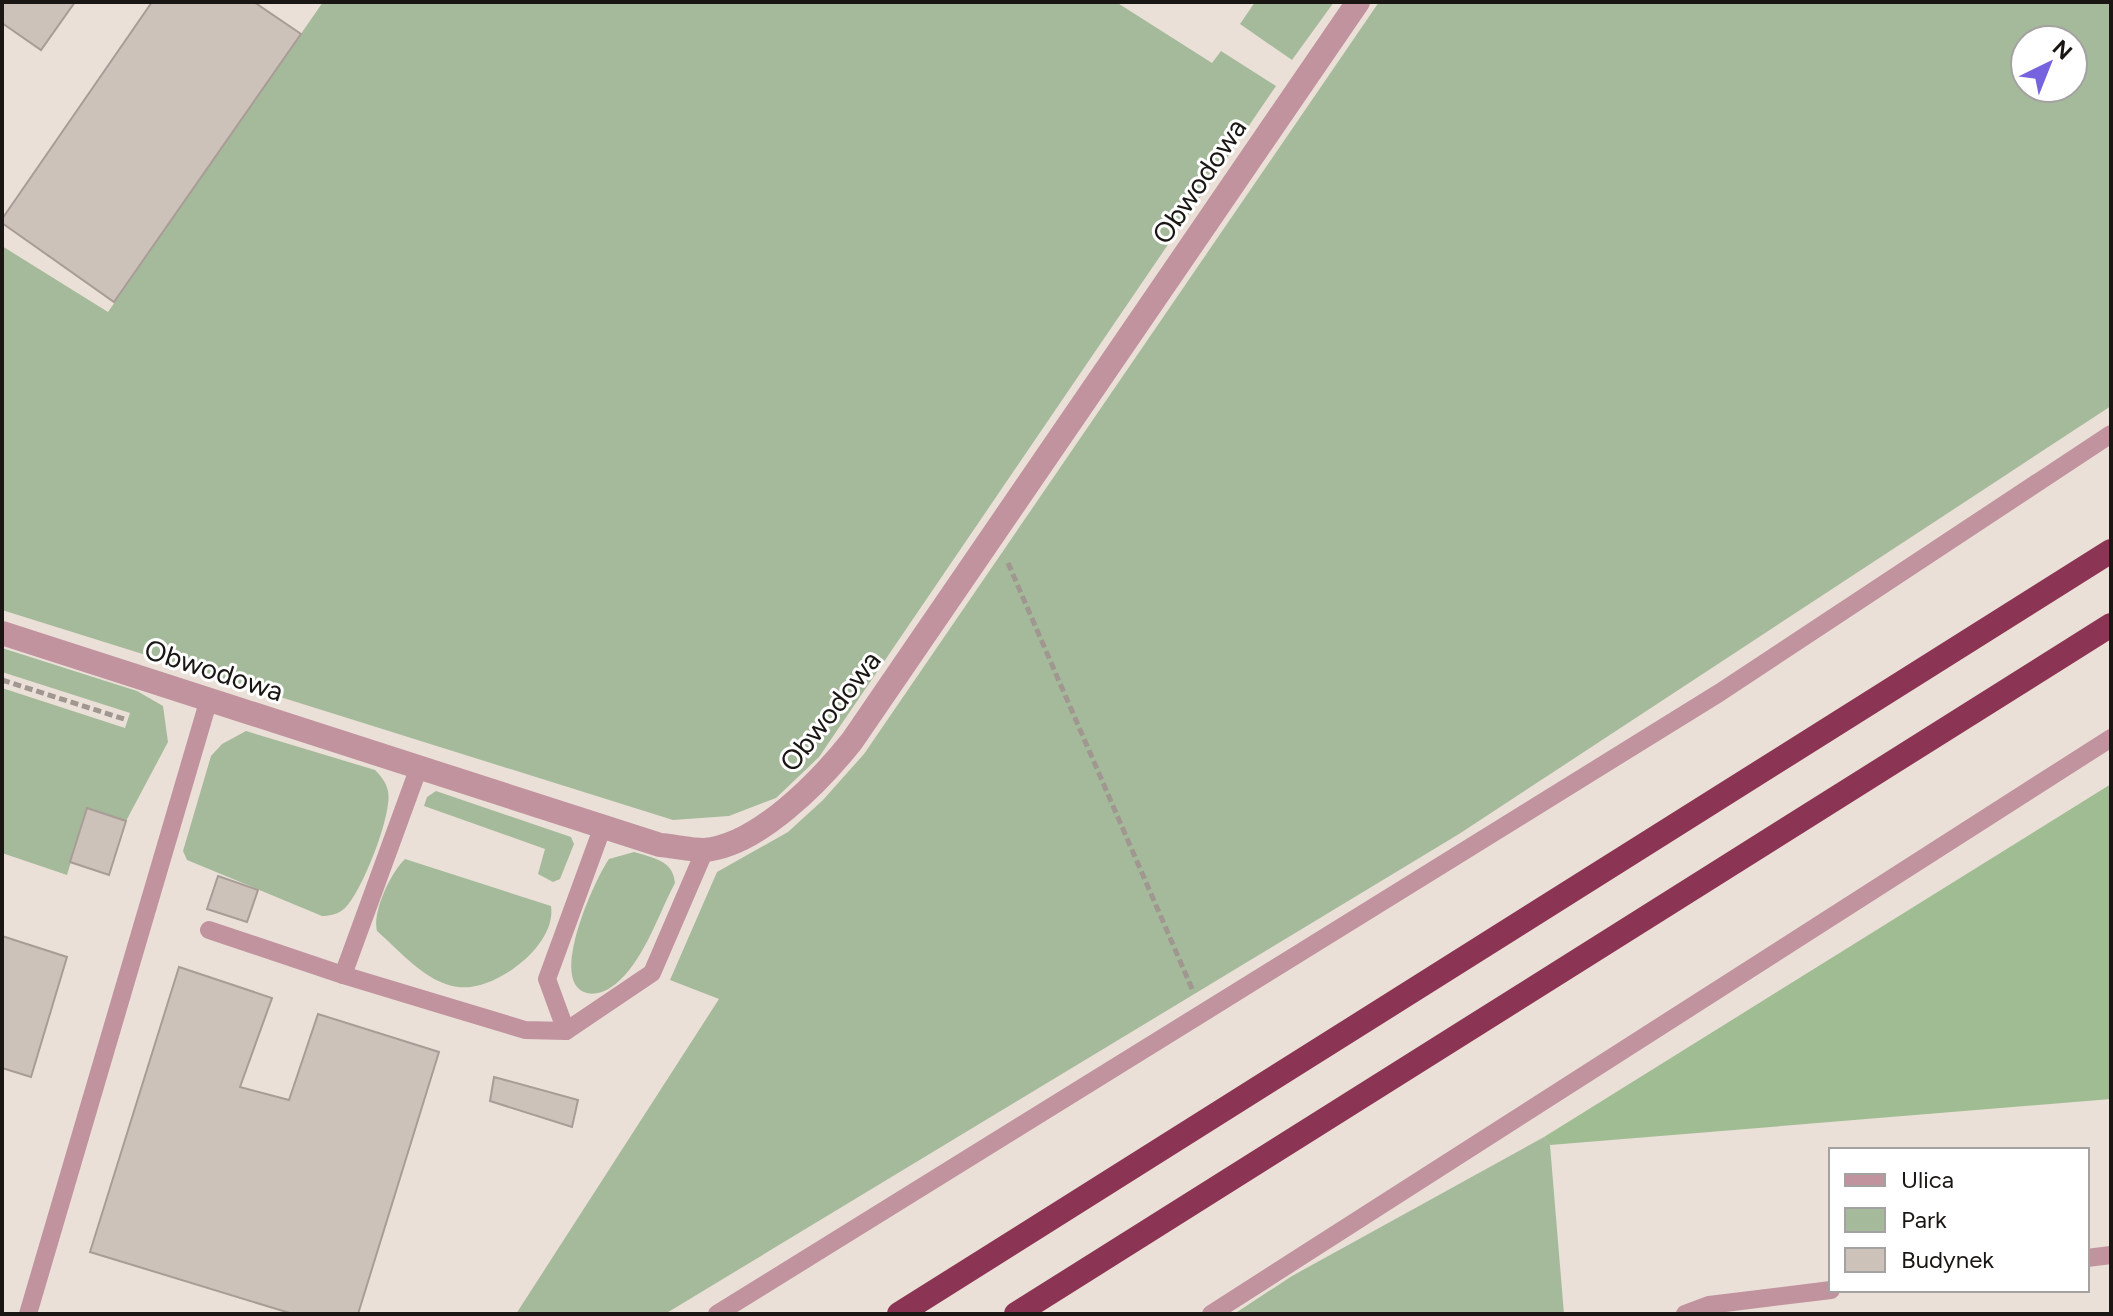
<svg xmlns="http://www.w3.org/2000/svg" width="2113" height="1316" viewBox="0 0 2113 1316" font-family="Figtree,sans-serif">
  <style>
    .green { fill: #a5ba9b; fill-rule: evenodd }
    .forest { fill: #a0bc93 }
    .building { fill: #cdc2ba; stroke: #a89d96; stroke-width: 2 }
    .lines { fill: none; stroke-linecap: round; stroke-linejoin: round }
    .path { stroke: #a09790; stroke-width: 5; stroke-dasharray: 8 4; stroke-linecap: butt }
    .service { stroke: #c0939f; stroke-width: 18 }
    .minor { stroke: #c0939f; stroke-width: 24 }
    .motorway { stroke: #8c3453; stroke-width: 24 }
    .labels { text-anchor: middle; stroke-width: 6; stroke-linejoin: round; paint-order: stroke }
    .street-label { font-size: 28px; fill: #1a1613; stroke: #fff }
  </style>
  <rect width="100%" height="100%" fill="#ebe0d7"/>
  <g class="green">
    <polygon points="323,2 1116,2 1212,63 1221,51 1276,86 819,757 776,798 729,816 673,820 2,610 2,246 108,312"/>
    <polygon points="1255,2 1334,2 1292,60 1240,24"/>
    <path d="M1379,2H2111V406L1459,834L665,1314H516L719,999L670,980L717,872L788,832L823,800L864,754ZM2025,40H2073V88H2025Z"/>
    <polygon points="2,648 137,691 163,706 168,742 126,821 87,809 67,875 2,853 2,688 125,728 130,713 2,672"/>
    <path d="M246,731L375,770C381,776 386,782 388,791C393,813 362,892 345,908C339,914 330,916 322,916L187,860L183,851L211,756L222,744Z"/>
    <polygon points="436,791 571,837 574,844 560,879 553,882 538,874 545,849 424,806 427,797"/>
    <path d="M634,852C653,858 673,860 675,883C659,913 645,957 620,980C612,988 599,996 587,993C547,983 595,879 609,859Z"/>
    <path d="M405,859L551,906C557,946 494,992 458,987C426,983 400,951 377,931C372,912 391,872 405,859Z"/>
    <polygon points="1544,1137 1550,1145 1564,1314 1234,1314 1292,1276"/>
  </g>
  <polygon class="forest" points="2111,784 2111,1099 1550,1145 1544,1137"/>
  <g class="building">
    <polygon points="2,2 75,2 41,50 2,23"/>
    <polygon points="152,2 254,2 301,34 114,302 2,223 2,219"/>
    <polygon points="87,808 126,821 109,875 70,862"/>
    <polygon points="218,876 258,890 247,922 207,909"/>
    <polygon points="2,936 67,957 31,1077 2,1068"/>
    <polygon points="179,967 272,998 240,1087 289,1100 318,1014 439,1052 358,1314 293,1314 90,1252"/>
    <polygon points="494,1077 578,1100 572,1127 490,1101"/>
  </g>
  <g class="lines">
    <g class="path">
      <polyline points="1008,563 1193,991"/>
      <polyline points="2,680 124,719"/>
    </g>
    <g class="service">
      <polyline points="209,930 343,975 525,1030 566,1031 652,973 705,850"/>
      <polyline points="343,975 419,767"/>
      <polyline points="566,1031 547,979 603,826"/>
      <polyline points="2087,1258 2111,1255"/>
      <polyline points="28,1314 209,699"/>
      <polyline points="717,1314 1719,693 2111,434"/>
      <polyline points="1211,1314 2111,738"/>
      <polyline points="1685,1314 1709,1305 1831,1290"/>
    </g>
    <path class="minor" d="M2,633L660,845C674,846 690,850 704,850C758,846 821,780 852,741L1358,2"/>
    <g class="motorway">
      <polyline points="899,1314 2111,551"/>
      <polyline points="1016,1314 2111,625"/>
    </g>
  </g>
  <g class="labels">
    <g class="street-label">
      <text transform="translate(1199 181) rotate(-56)" y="10">Obwodowa</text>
      <text transform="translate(214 670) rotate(18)" y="10">Obwodowa</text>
      <text transform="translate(830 711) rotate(-52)" y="10">Obwodowa</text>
    </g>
  </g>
  <rect width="2113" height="1316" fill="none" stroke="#1a1613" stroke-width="8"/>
  <rect x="1829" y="1148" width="260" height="144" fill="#ffffff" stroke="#a3a2a1" stroke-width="2"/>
  <rect x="1845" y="1174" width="40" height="12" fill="#c0939f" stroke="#a3a2a1" stroke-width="2"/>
  <text x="1901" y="1188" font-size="24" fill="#1a1613">Ulica</text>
  <rect x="1845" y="1208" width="40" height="24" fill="#a5ba9b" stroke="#a3a2a1" stroke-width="2"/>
  <text x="1901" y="1228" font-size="24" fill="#1a1613">Park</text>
  <rect x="1845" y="1248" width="40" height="24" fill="#cdc2ba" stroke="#a3a2a1" stroke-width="2"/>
  <text x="1901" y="1268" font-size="24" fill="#1a1613">Budynek</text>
  <g transform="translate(2049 64) rotate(43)"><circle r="38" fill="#ffffff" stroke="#a3a2a1" stroke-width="2"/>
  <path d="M0-6L14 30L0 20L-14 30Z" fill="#7664df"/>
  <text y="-12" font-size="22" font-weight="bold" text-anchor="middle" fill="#1a1613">N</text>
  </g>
</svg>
